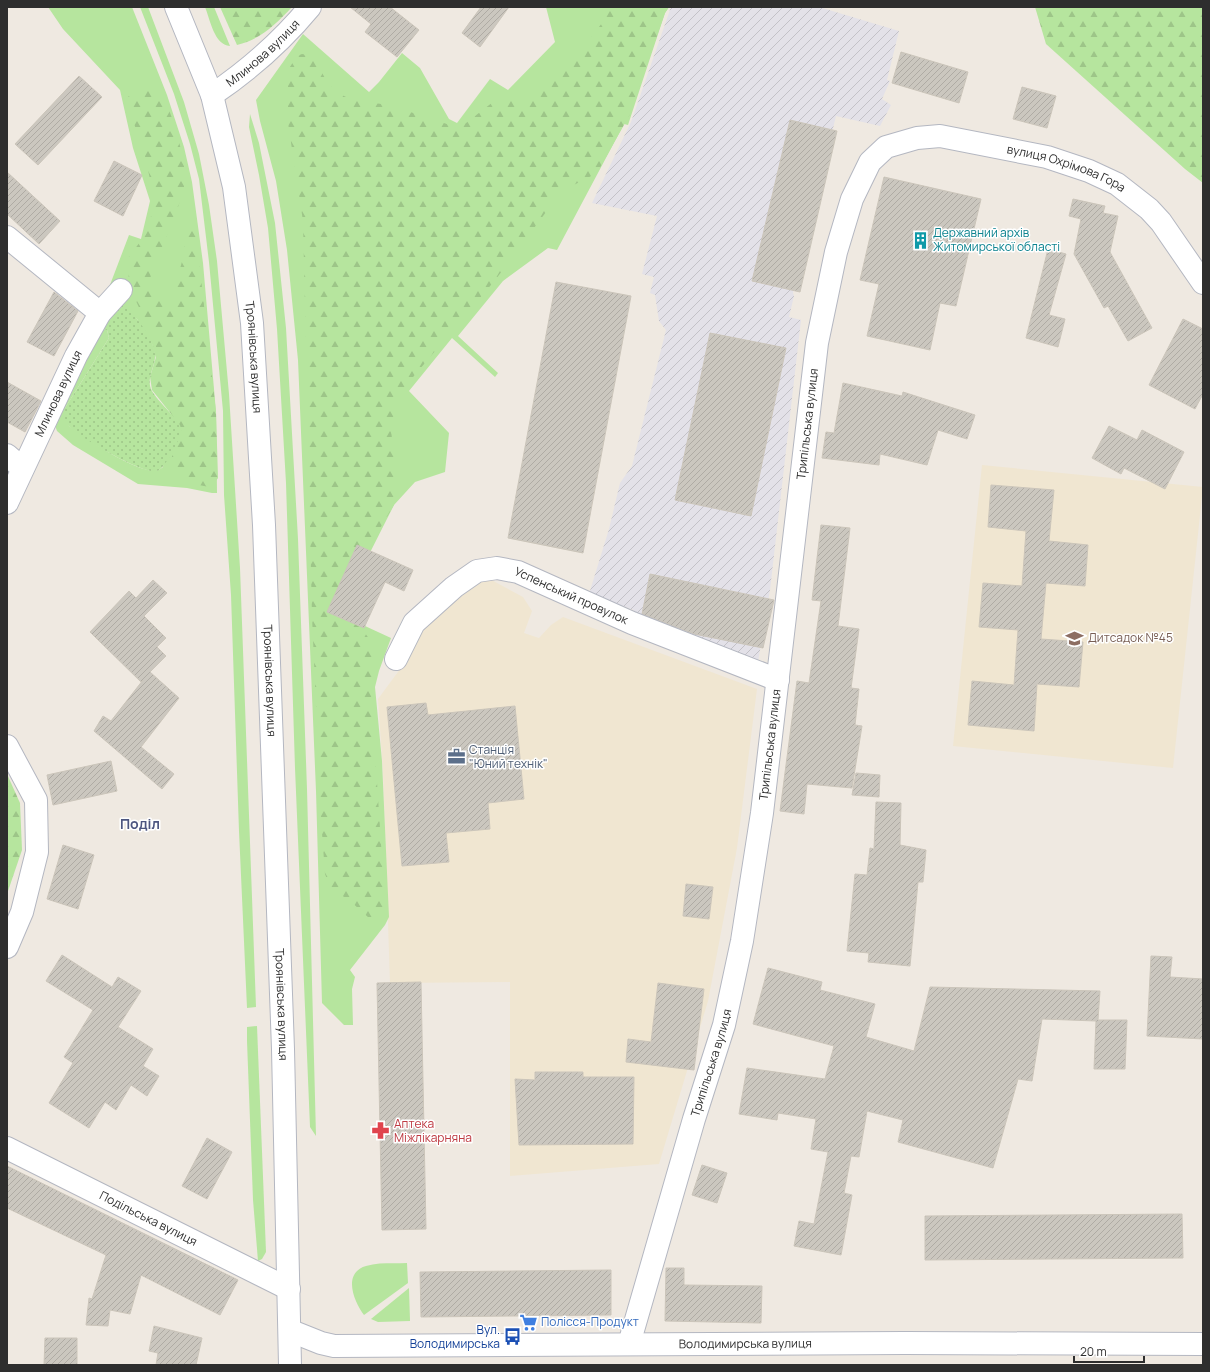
<svg xmlns="http://www.w3.org/2000/svg" width="1210" height="1372" viewBox="0 0 1210 1372" font-family="Manrope,sans-serif">
  <style>
    .industrial { fill: url(#industrial-furrows) }
    .education { fill: #f0e6d1 }
    .grass { fill: #b6e59e }
    .forest { fill: url(#forest-firs) }
    .garden { fill: url(#garden-dots) }
    .building { fill: url(#building-hatch); stroke: #cbc5ba }
    .lines { fill: none; stroke-linecap: round; stroke-linejoin: round }
    .minor-casing { stroke: #b4b7c1; stroke-width: 24 }
    .minor { stroke: #fff; stroke-width: 22 }
    .labels { text-anchor: middle; stroke-width: 3; stroke-linejoin: round; paint-order: stroke }
    .street-label { font-size: 12px; fill: #2e2e2e; stroke: #fff }
    .culture-label { font-size: 12px; fill: #0d838f; stroke: #fff; text-anchor: start }
    .education-label { font-size: 12px; fill: #785e54; stroke: #fff; text-anchor: start }
    .service-label { font-size: 12px; fill: #4e5e75; stroke: #fff; text-anchor: start }
    .health-label { font-size: 12px; fill: #be3a42; stroke: #fff; text-anchor: start }
    .shop-label { font-size: 12px; fill: #366cbe; stroke: #fff; text-anchor: start }
    .transit-label { font-size: 12px; fill: #164399; stroke: #fff; text-anchor: end }
    .quarter-label { font-size: 14px; font-weight: bold; fill: #4d5680; stroke: #fff }
  </style>
  <defs>
    <pattern id="industrial-furrows" width="10" height="10" patternUnits="userSpaceOnUse"><rect width="10" height="10" fill="#e3e1e8"/><path d="M-1 1l2-2M0 10L10 0M9 11l2-2" fill="none" stroke="#c3c1c7"/></pattern>
    <pattern id="forest-firs" width="22" height="20" patternUnits="userSpaceOnUse"><rect width="22" height="20" fill="#b6e59e"/><path d="M5 1l3.5 6h-7zM16 11l3.5 6h-7z" fill="#9dc588"/></pattern>
    <pattern id="garden-dots" width="8" height="8" patternUnits="userSpaceOnUse"><rect width="8" height="8" fill="#b6e59e"/><path d="M2 2h.1M6 6h.1" fill="none" stroke="#9dc588" stroke-width="1.8" stroke-linecap="round"/></pattern>
    <pattern id="building-hatch" width="6" height="6" patternUnits="userSpaceOnUse"><rect width="6" height="6" fill="#cbc7bf"/><path d="M-1 1l2-2M0 6l6-6M5 7l2-2" fill="none" stroke="#afaba4"/></pattern>
  </defs>
  <rect width="100%" height="100%" fill="#efe9e1"/>
  <polygon class="industrial" points="671,7 819,7 899,31 887,80 890,81 882,99 891,105 880,126 836,116 793,293 794,296 789,317 801,320 770,590 758,662 632,618 634,610 589,594 609,529 620,483 632,466 666,330 659,321 655,295 650,293 654,277 642,274 657,216 592,203 631,122"/>
  <g class="education">
    <polygon points="982,465 1203,487 1173,768 953,746"/>
    <polygon points="486,577 523,597 532,611 524,633 539,638 551,625 563,617 757,689 737,848 708,1001 659,1164 510,1176 510,982 390,983 383,772 378,699 409,657 426,625 435,616"/>
  </g>
  <g class="grass">
    <path d="M48,7H132L167,95L184,147L192,182L203,263L216,412L217,493H212L187,488L138,484L73,445L57,431L54,423L57,415L102,329L107,330L109,338L65,408L69,426C86,439 134,471 155,471C158,471 160,469 163,467L171,413L152,344L137,319L105,298L129,235L141,239L150,201L133,148L120,90L63,29Z"/>
    <polygon points="140,7 148,7 184,102 199,154 209,205 217,261 229,394 240,568 256,1007 247,1008 239,831 231,595 224,495 223,411 209,262 199,179 190,144 174,94"/>
    <path d="M205,7H214L230,46C214,45 210,19 205,7Z"/>
    <polygon points="546,7 669,7 665,13 628,125 624,124 557,250 548,248 503,281 458,336 498,373 495,377 452,338 409,391 449,433 445,472 415,482 394,505 339,614 391,638 379,671 375,687 382,761 389,917 385,925 350,970 355,977 352,989 353,1025 344,1025 322,1003 316,791 298,360 287,250 276,181 260,121 256,100 303,34 369,92 379,82 402,53 420,68 449,119 457,123 490,79 508,90 555,42"/>
    <polygon points="250,114 259,143 275,223 286,328 298,539 307,789 316,1136 310,1127 295,768 286,483 277,329 268,228 259,175 249,127"/>
    <polygon points="257,1026 266,1252 262,1259 258,1261 253,1200 247,1041 247,1027"/>
    <path d="M407,1263L408,1283L364,1315C354,1302 342,1273 366,1266C379,1262 394,1264 407,1263Z"/>
    <polygon points="409,1288 410,1321 378,1322 371,1319"/>
  </g>
  <g class="forest">
    <path d="M220,7H292C275,25 261,39 237,45Z"/>
    <path d="M611,7H669L665,13L629,116L597,173L568,188L555,200L496,279L408,383L396,404L391,431L397,475L394,505L367,550L348,618C380,641 375,655 371,690L385,905C381,913 378,916 369,918L348,899L335,892L329,884L325,874L321,819L312,616L303,221L288,123V70L297,56L302,54L308,55L315,60L326,80L336,92L352,100L389,105L456,127L466,123L493,102L506,100L519,101L533,98L582,49L602,23Z"/>
    <polygon points="1035,7 1203,7 1203,183 1185,169 1046,44"/>
    <path d="M145,86C152,88 159,90 163,97C172,112 186,161 185,179C185,195 167,234 161,251C146,260 149,287 159,300C161,303 167,305 170,307L177,304L176,283L183,258L186,226L189,223L193,225L196,234L216,412L218,478L214,484L209,487L189,483L174,475L170,469L171,459L182,433L180,425L152,390L150,377L156,357V344L129,286L128,258L146,234L155,202L143,147L127,106L128,97L135,90Z"/>
    <polygon points="7,774 20,803 22,850 7,894"/>
  </g>
  <path class="garden" d="M105,298C112,301 121,303 127,308C137,317 157,344 155,358C154,369 146,379 152,391C161,406 177,415 182,433C177,442 166,468 157,471C144,475 76,436 68,425C64,419 64,415 65,408L109,338L107,330L102,329Z"/>
  <g class="building">
    <polygon points="350,7 390,7 419,30 397,57 365,32 371,24"/>
    <polygon points="481,7 509,7 480,47 462,33"/>
    <polygon points="901,52 968,72 959,103 892,83"/>
    <polygon points="79,76 102,97 38,165 15,144"/>
    <polygon points="1022,87 1056,96 1047,128 1013,119"/>
    <polygon points="790,120 837,131 800,292 752,281"/>
    <polygon points="114,161 142,175 123,216 94,201"/>
    <polygon points="7,172 60,221 39,244 7,214"/>
    <polygon points="884,177 981,199 956,306 940,303 930,350 867,336 879,284 860,280"/>
    <polygon points="1073,199 1105,206 1103,213 1118,216 1110,252 1152,328 1128,341 1108,306 1104,308 1074,254 1081,219 1069,216"/>
    <polygon points="1048,249 1066,254 1049,315 1065,319 1058,347 1026,338"/>
    <polygon points="556,282 631,296 583,553 508,538"/>
    <polygon points="54,292 78,311 54,356 27,342"/>
    <polygon points="1183,319 1203,329 1203,394 1195,409 1149,385"/>
    <polygon points="710,333 786,348 751,516 675,500"/>
    <polygon points="7,382 41,401 25,432 7,422"/>
    <polygon points="843,383 902,396 903,392 975,415 967,439 938,430 927,465 880,454 879,465 822,458 826,432 834,433"/>
    <polygon points="1109,426 1137,440 1142,430 1184,452 1165,489 1124,468 1121,474 1092,458"/>
    <polygon points="991,485 1054,490 1049,541 1088,545 1085,586 1046,583 1041,639 1083,642 1079,687 1037,684 1034,731 968,725 972,681 1014,685 1018,630 979,627 983,583 1022,586 1026,531 988,527"/>
    <polygon points="821,525 850,528 838,626 859,629 851,688 859,689 855,725 862,726 852,788 807,784 804,814 780,811 797,681 809,683 821,601 812,600"/>
    <polygon points="357,545 413,570 404,591 385,582 364,628 327,612"/>
    <polygon points="650,574 774,600 763,648 694,634 642,614"/>
    <polygon points="153,580 167,593 144,616 166,638 157,647 166,656 150,672 179,698 141,747 174,774 162,789 94,731 103,716 111,721 143,680 141,682 90,632 129,591 136,598"/>
    <polygon points="426,703 428,715 515,706 524,799 488,803 490,829 446,833 449,862 402,866 387,707"/>
    <polygon points="111,761 117,791 53,805 47,775"/>
    <polygon points="856,773 880,775 879,797 852,795"/>
    <polygon points="876,802 901,803 900,845 926,850 923,882 918,882 910,966 868,962 869,953 847,951 855,874 867,875 870,848 874,849"/>
    <polygon points="63,845 94,855 78,909 47,899"/>
    <polygon points="686,884 713,887 709,919 683,916"/>
    <polygon points="62,955 112,987 118,977 141,991 118,1027 153,1049 143,1066 159,1076 147,1096 131,1085 116,1110 105,1102 89,1128 49,1103 73,1063 64,1057 93,1010 46,981"/>
    <polygon points="1151,956 1172,957 1170,977 1203,979 1203,1039 1147,1036"/>
    <polygon points="768,968 822,982 820,990 875,1004 866,1037 914,1051 930,987 1100,991 1098,1020 1127,1020 1125,1069 1094,1069 1096,1021 1042,1019 1032,1081 1018,1079 993,1168 898,1142 903,1120 867,1111 859,1157 851,1156 844,1193 852,1195 841,1255 794,1246 799,1221 814,1224 828,1152 811,1149 816,1119 778,1113 777,1120 739,1114 747,1068 825,1079 834,1046 753,1024"/>
    <polygon points="421,982 426,1229 382,1230 377,983"/>
    <polygon points="658,983 704,989 694,1070 626,1062 628,1039 651,1042"/>
    <polygon points="535,1072 583,1072 583,1077 634,1077 633,1144 519,1145 515,1079 535,1080"/>
    <polygon points="207,1138 232,1152 207,1199 182,1186"/>
    <polygon points="702,1165 727,1173 717,1203 692,1195"/>
    <polygon points="7,1166 238,1280 220,1315 141,1275 130,1314 110,1310 108,1326 86,1325 89,1298 92,1299 106,1255 7,1208"/>
    <polygon points="1182,1214 1183,1258 925,1260 925,1216"/>
    <polygon points="666,1268 684,1268 684,1285 762,1286 761,1323 665,1321"/>
    <polygon points="611,1270 611,1315 421,1317 420,1272"/>
    <polygon points="154,1326 202,1338 196,1365 156,1365 158,1353 149,1351"/>
    <polygon points="45,1338 77,1338 77,1365 44,1365"/>
  </g>
  <g class="lines">
    <defs>
      <g id="minor">
        <path id="s1" d="M176,7L212,95L234,187L252,323L264,525L283,1049L290,1365"/>
        <path id="s2" d="M212,95C249,70 281,42 310,7"/>
        <polyline points="7,237 100,313"/>
        <polyline points="7,455 22,468"/>
        <path id="s3" d="M7,503L76,356L100,313L121,290"/>
        <path id="s4" d="M396,659L414,623L454,587L477,571L497,568L518,572L632,623L778,680"/>
        <polyline points="7,746 36,800 37,852 22,912 7,947"/>
        <path id="s5" d="M7,1148L289,1289"/>
        <path id="s6" d="M291,1331L321,1343L334,1346L905,1343L1203,1344"/>
        <path id="s7" d="M629,1344L694,1119L724,1025L742,941L762,813L817,343L836,252L852,199L870,162L886,147L917,138L940,136L1047,157L1089,171L1117,184L1149,209L1161,222L1203,283"/>
      </g>
    </defs>
    <use href="#minor" class="minor-casing"/>
    <use href="#minor" class="minor"/>
  </g>
  <defs>
    <symbol id="building-bare" viewBox="-9 -9 18 18"><path d="M-4-6H4V6H1V3H-1V6H-4ZM-2.5-4.3h1.7v1.8h-1.7ZM.8-4.3h1.7v1.8H.8ZM-2.5-1h1.7V.8h-1.7ZM.8-1h1.7V.8H.8Z" fill="#0f9aa8" stroke="#fff" stroke-width="2.5" paint-order="stroke"/></symbol>
    <symbol id="school-bare" viewBox="-9 -9 18 18"><path d="M0-5L7-2L0 1L-7-2ZM-4 1L0 2.5L4 1V4Q0 6-4 4Z" fill="#8d6e63" stroke="#fff" stroke-width="2.5" paint-order="stroke"/></symbol>
    <symbol id="office-bare" viewBox="-9 -9 18 18"><path d="M-6-3h4V-5.5h4V-3h4V5H-6ZM-1-4.5V-3h2v-1.5ZM-6 0V1H6V0Z" fill="#5c6f8a" stroke="#fff" stroke-width="2.5" paint-order="stroke"/></symbol>
    <symbol id="pharmacy-bare" viewBox="-9 -9 18 18"><path d="M-2-6h4v4h4v4h-4v4h-4v-4h-4v-4h4Z" fill="#e0444e" stroke="#fff" stroke-width="2.5" paint-order="stroke"/></symbol>
    <symbol id="supermarket-bare" viewBox="-9 -9 18 18"><path d="M-6-5.5h2.5l.6 2H6L4.5 2H-2.5L-4.4-4H-6ZM-1.5 3.2a1.3 1.3 0 1 0 .1 0ZM3 3.2a1.3 1.3 0 1 0 .1 0Z" fill="#3f7fe0" stroke="#fff" stroke-width="2.5" paint-order="stroke"/></symbol>
    <symbol id="bus-bare" viewBox="-9 -9 18 18"><path d="M-5-6H5V4H4V6H2V4H-2V6H-4V4H-5ZM-3.5-4V0h7V-4ZM-3.5 1.2v1.5H-2V1.2ZM2 1.2v1.5H3.5V1.2Z" fill="#1a4fb4" stroke="#fff" stroke-width="2.5" paint-order="stroke"/></symbol>
  </defs>
  <g fill-rule="evenodd">
    <use href="#building-bare" x="908" y="228" width="25" height="25"/>
    <use href="#school-bare" x="1062" y="626" width="25" height="25"/>
    <use href="#office-bare" x="444" y="744" width="25" height="25"/>
    <use href="#pharmacy-bare" x="368" y="1118" width="25" height="25"/>
    <use href="#supermarket-bare" x="516" y="1310" width="25" height="25"/>
    <use href="#bus-bare" x="500" y="1324" width="25" height="25"/>
  </g>
  <g class="labels">
    <g class="street-label">
      <text dy="4" stroke="none"><textPath href="#s2" startOffset="66">Млинова вулиця</textPath></text>
      <text dy="4" stroke="none"><textPath href="#s7" startOffset="1419">вулиця Охрімова Гора</textPath></text>
      <text dy="4" stroke="none"><textPath href="#s1" startOffset="361">Троянівська вулиця</textPath></text>
      <text dy="4" stroke="none"><textPath href="#s3" startOffset="121">Млинова вулиця</textPath></text>
      <text dy="4" stroke="none"><textPath href="#s7" startOffset="940">Трипільська вулиця</textPath></text>
      <text dy="4" stroke="none"><textPath href="#s4" startOffset="222">Успенський провулок</textPath></text>
      <text dy="4" stroke="none"><textPath href="#s1" startOffset="685">Троянівська вулиця</textPath></text>
      <text dy="4" stroke="none"><textPath href="#s7" startOffset="617">Трипільська вулиця</textPath></text>
      <text dy="4" stroke="none"><textPath href="#s1" startOffset="1009">Троянівська вулиця</textPath></text>
      <text dy="4" stroke="none"><textPath href="#s7" startOffset="293">Трипільська вулиця</textPath></text>
      <text dy="4" stroke="none"><textPath href="#s5" startOffset="158">Подільська вулиця</textPath></text>
      <text dy="4" stroke="none"><textPath href="#s6" startOffset="457">Володимирська вулиця</textPath></text>
    </g>
    <g class="culture-label">
      <text x="933" y="237">Державний архів<tspan x="933" dy="14">Житомирської області</tspan></text>
    </g>
    <g class="education-label">
      <text x="1088" y="642">Дитсадок №45</text>
    </g>
    <g class="service-label">
      <text x="469" y="754">Станція<tspan x="469" dy="14">"Юний технік"</tspan></text>
    </g>
    <g class="health-label">
      <text x="394" y="1128">Аптека<tspan x="394" dy="14">Міжлікарняна</tspan></text>
    </g>
    <g class="shop-label">
      <text x="541" y="1326">Полісся-Продукт</text>
    </g>
    <g class="transit-label">
      <text x="500" y="1334">Вул.<tspan x="500" dy="14">Володимирська</tspan></text>
    </g>
    <g class="quarter-label">
      <text x="140" y="829">Поділ</text>
    </g>
  </g>
  <rect width="1210" height="1372" fill="none" stroke="#2e2e2e" stroke-width="16"/>
  <path d="M1074 1356v6h70v-6" fill="none" stroke="#2e2e2e" stroke-width="2"/>
  <text x="1080" y="1356" font-size="12" fill="#2e2e2e" stroke="#ffffff" stroke-width="3" paint-order="stroke">20 m</text>
</svg>
